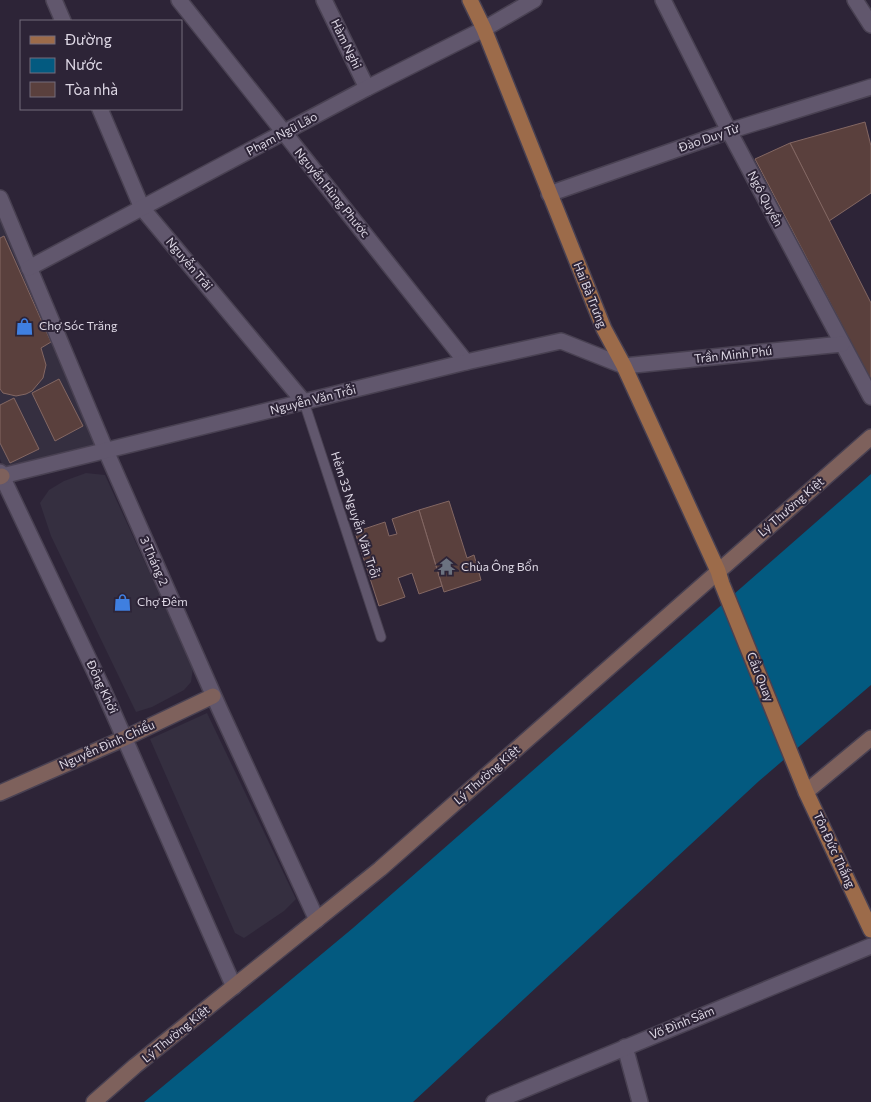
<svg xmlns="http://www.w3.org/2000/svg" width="871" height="1102" viewBox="0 0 871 1102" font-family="Commissioner,sans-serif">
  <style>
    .commercial { fill: #352f40 }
    .water { fill: #035a80 }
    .building { fill: #5a403d; stroke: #836763 }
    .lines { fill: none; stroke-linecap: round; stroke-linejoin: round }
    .lane-casing { stroke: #494152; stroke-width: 11 }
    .street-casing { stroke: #494152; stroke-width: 18 }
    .secondary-casing { stroke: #494152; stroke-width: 18 }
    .primary-casing { stroke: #494152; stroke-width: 18 }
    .lane { stroke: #61576d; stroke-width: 9 }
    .street { stroke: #61576d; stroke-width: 15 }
    .secondary { stroke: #7e615c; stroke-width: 15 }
    .primary { stroke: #9c6b4a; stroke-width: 15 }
    .labels { text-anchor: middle; stroke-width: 4; stroke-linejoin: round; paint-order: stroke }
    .street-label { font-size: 12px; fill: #ded8e5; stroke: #2d2437 }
    .poi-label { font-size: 12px; fill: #ded8e5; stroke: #2d2437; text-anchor: start }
  </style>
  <rect width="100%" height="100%" fill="#2d2437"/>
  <g class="commercial">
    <polygon points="0,208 101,444 4,469 0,459"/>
    <polygon points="86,473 105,475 193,668 191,682 184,690 152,707 136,712 51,536 40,503 49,490 64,481"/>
    <polygon points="207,713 296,899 284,911 244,938 235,933 150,739"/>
  </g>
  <polygon class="water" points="871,474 871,685 759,781 413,1102 144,1102 353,928"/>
  <g class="building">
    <polygon points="865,122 871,146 871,193 829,221 790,143"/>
    <polygon points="790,143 871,303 871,381 755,159"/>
    <polygon points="4,236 51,342 41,348 46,365 43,378 32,391 26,394 16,396 3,393 0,389 0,238"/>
    <polygon points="59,379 83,426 55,441 32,393"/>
    <polygon points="14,398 39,449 10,463 0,443 0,405"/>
    <polygon points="449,501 467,558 474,555 481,580 444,592 419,510"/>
    <polygon points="419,510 442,586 419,594 412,573 398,578 405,597 379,606 355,532 385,522 389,536 397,534 392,519"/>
  </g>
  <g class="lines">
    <defs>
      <polyline id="lane" points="304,402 381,637"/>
      <g id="street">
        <polyline points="54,0 63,21"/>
        <polyline points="179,0 466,362"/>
        <polyline points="324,0 367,88"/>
        <polyline points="663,0 729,131 871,397"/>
        <polyline points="855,0 871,25"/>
        <polyline points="100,109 142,208 304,402"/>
        <polyline points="549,194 729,131 871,87"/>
        <polyline points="0,198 106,451 220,710 317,920"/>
        <polyline points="29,268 367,88 484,29 534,0"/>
        <polyline points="0,472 101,685 234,987"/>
        <polyline points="2,476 466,362 561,341 624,366 842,344"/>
        <polyline points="625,1047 640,1102"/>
        <polyline points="494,1102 871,946"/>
      </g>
      <g id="secondary">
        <polyline points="0,477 2,476"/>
        <polyline points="806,792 871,738"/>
        <polyline points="0,793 125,738 213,696"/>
        <polyline points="94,1102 135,1066 380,869 871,437"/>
      </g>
      <polyline id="primary" points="470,0 484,29 604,329 624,366 718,571 722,584 806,792 871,930"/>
    </defs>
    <use href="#lane" class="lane-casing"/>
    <use href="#street" class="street-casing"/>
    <use href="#secondary" class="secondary-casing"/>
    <use href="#primary" class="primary-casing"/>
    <use href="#lane" class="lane"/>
    <use href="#street" class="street"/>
    <use href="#secondary" class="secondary"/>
    <use href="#primary" class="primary"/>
  </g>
  <defs>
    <symbol id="shop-bare" viewBox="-9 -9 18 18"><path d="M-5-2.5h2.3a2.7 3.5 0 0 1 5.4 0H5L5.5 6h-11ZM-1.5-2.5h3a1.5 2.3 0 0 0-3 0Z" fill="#3f7fe0" stroke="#2d2437" stroke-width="2.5" paint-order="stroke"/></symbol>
    <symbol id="temple-bare" viewBox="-9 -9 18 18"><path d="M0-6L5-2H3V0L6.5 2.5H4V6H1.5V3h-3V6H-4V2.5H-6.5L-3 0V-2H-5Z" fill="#6b7280" stroke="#2d2437" stroke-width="2.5" paint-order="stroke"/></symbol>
  </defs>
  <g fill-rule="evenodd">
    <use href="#shop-bare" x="12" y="314" width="25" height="25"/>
    <use href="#temple-bare" x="434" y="554" width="25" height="25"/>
    <use href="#shop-bare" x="110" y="590" width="25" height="25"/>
  </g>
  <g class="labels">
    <g class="street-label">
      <text transform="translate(346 44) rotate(64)" y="4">Hàm Nghi</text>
      <text transform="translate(282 134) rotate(-28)" y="4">Phạm Ngũ Lão</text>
      <text transform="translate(709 138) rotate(-19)" y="4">Đào Duy Từ</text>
      <text transform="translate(332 193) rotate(51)" y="4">Nguyễn Hùng Phước</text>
      <text transform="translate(765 199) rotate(62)" y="4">Ngô Quyền</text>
      <text transform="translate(189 264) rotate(50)" y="4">Nguyễn Trãi</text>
      <text transform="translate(590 295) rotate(68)" y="4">Hai Bà Trưng</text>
      <text transform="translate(733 355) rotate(-6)" y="4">Trần Minh Phú</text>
      <text transform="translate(313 400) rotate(-14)" y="4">Nguyễn Văn Trỗi</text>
      <text transform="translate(791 507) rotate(-41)" y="4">Lý Thường Kiệt</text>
      <text transform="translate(355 515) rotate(72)" y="4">Hẻm 33 Nguyễn Văn Trỗi</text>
      <text transform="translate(154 561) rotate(66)" y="4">3 Tháng 2</text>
      <text transform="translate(760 677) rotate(68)" y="4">Cầu Quay</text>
      <text transform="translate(102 687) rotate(65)" y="4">Đồng Khởi</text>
      <text transform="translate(107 745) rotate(-24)" y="4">Nguyễn Đình Chiểu</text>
      <text transform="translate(487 775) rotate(-41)" y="4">Lý Thường Kiệt</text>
      <text transform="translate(834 850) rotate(65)" y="4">Tôn Đức Thắng</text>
      <text transform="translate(682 1023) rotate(-22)" y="4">Võ Đình Sâm</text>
      <text transform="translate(176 1034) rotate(-39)" y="4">Lý Thường Kiệt</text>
    </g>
    <g class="poi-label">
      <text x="39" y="330">Chợ Sóc Trăng</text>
      <text x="461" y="571">Chùa Ông Bổn</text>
      <text x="137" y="606">Chợ Đêm</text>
    </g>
  </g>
  <rect x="20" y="20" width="162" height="90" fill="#2d2437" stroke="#746c7d"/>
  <rect x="30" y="36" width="25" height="8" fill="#9c6b4a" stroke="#746c7d"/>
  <text x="65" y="45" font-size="15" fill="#ded8e5">Đường</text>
  <rect x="30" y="58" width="25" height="15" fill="#035a80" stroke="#746c7d"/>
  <text x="65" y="70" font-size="15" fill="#ded8e5">Nước</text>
  <rect x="30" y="82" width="25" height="15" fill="#5a403d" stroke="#746c7d"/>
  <text x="65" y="95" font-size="15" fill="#ded8e5">Tòa nhà</text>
</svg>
